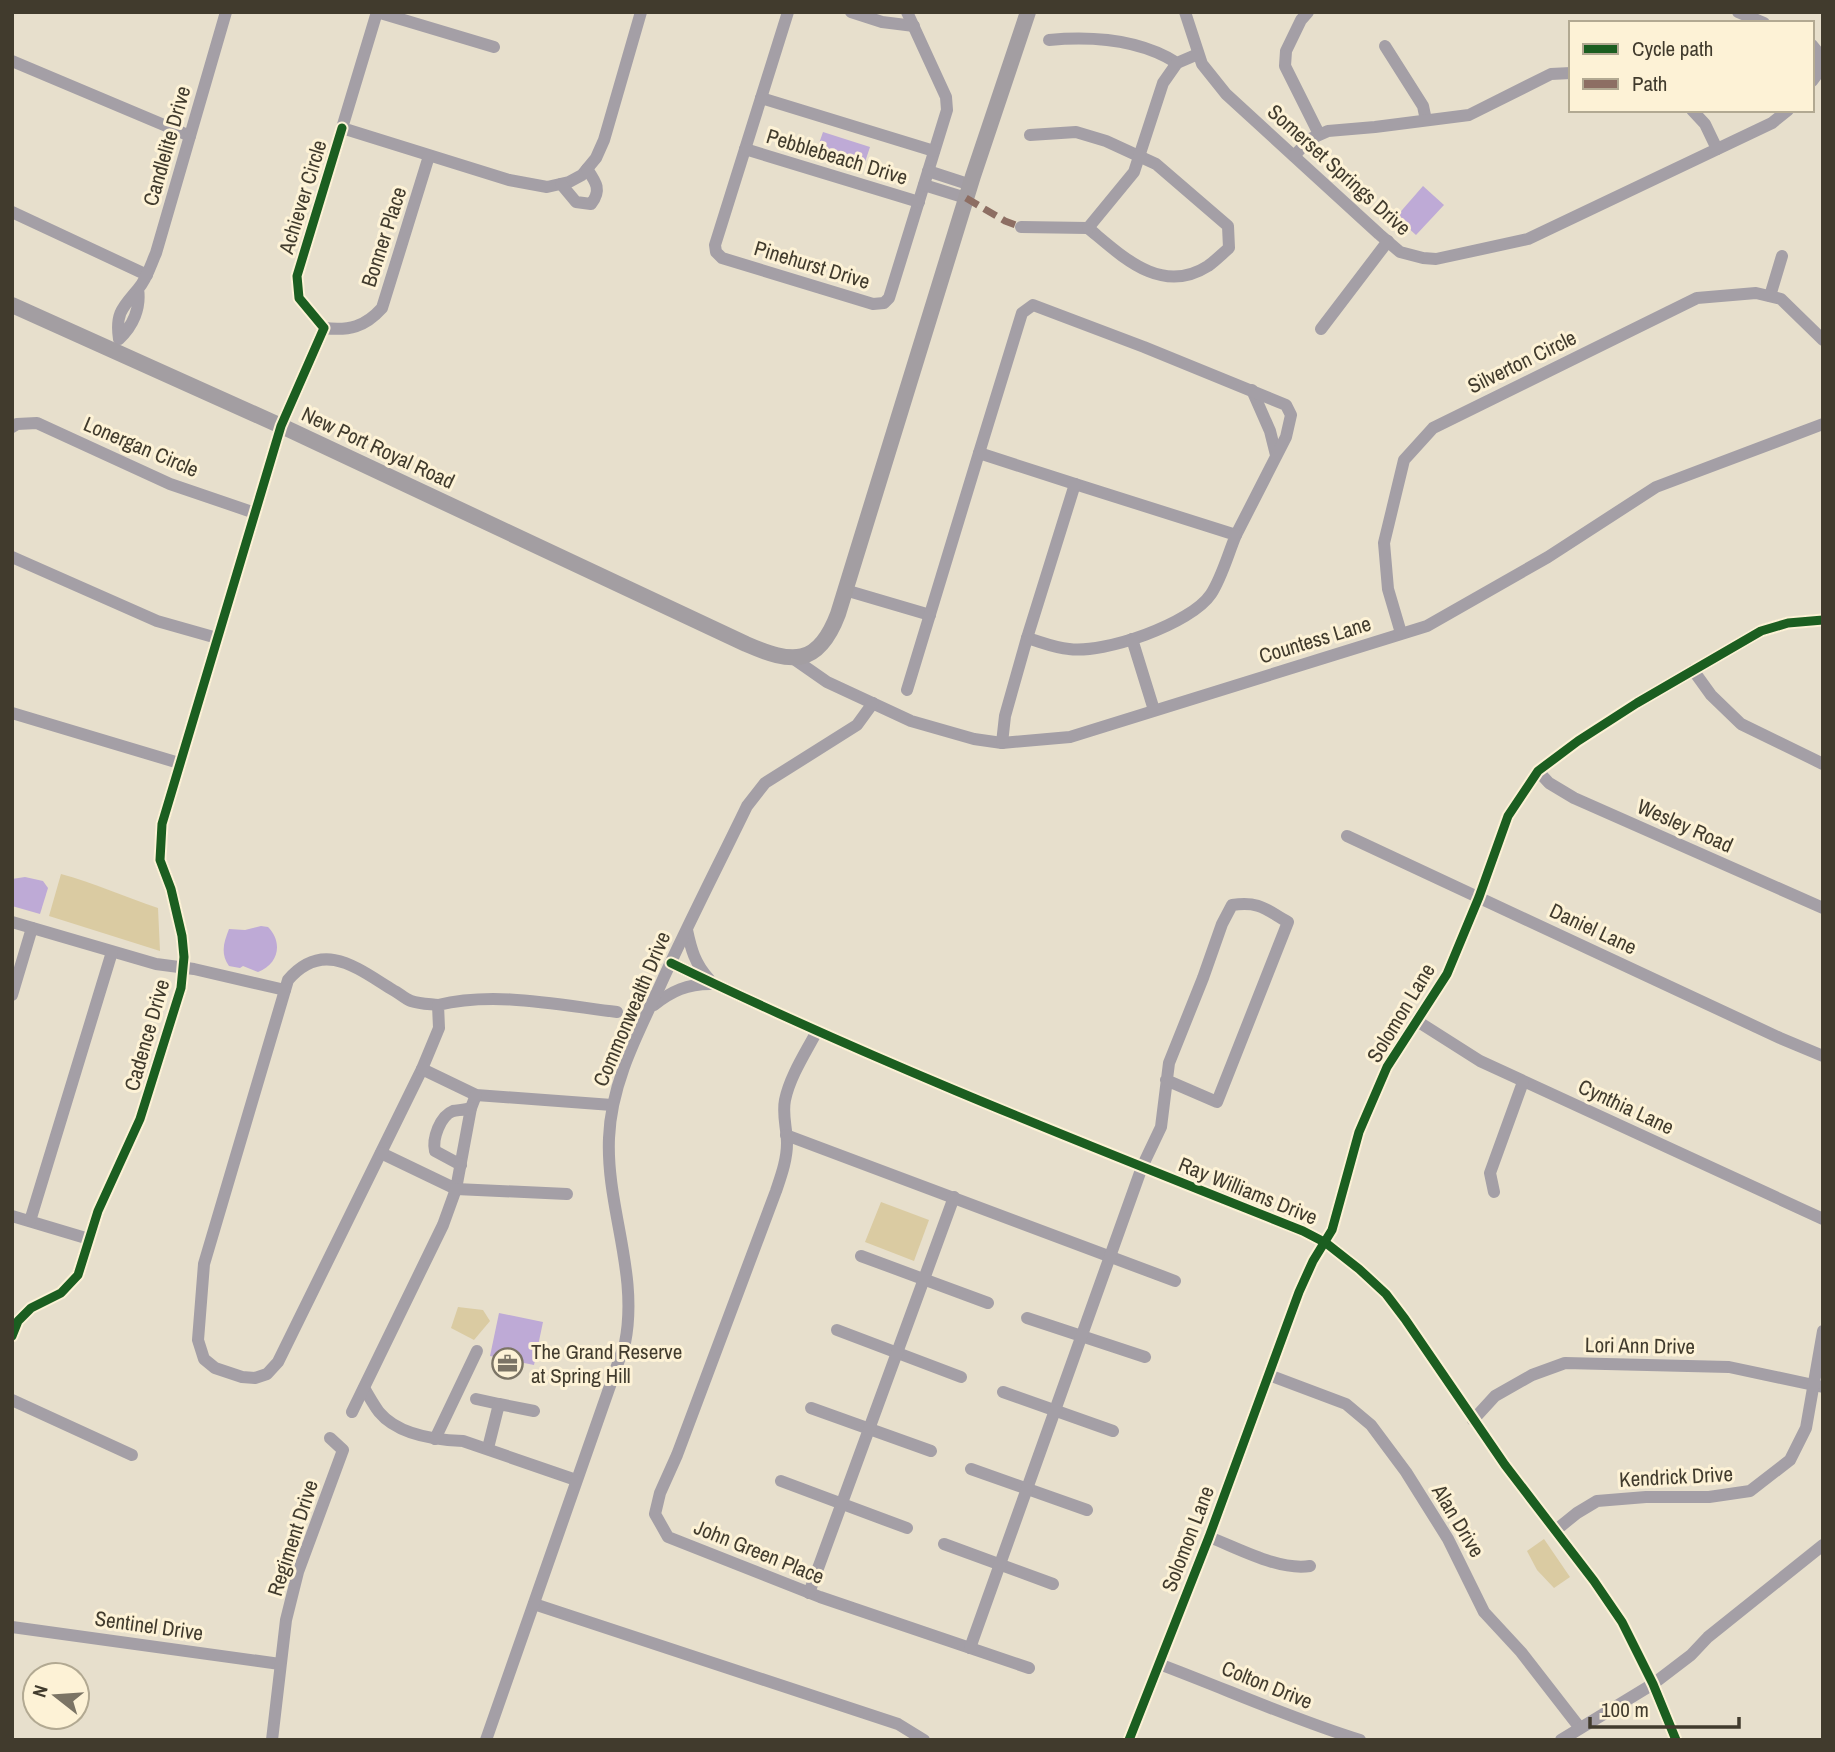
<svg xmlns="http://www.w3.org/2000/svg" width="1835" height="1752" viewBox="0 0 1835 1752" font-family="'Archivo Narrow',sans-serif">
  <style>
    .green { fill: #dacba2 }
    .water { fill: #beaad6 }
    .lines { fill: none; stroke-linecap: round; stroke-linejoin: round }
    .street { stroke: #a49fa6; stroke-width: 12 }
    .secondary { stroke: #a39ea2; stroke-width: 16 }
    .quiet { stroke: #8d6e63; stroke-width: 7; stroke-dasharray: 14 7; stroke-linecap: butt }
    .cycleway-casing { stroke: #fdf2d6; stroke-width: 13 }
    .cycleway { stroke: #1b5e20; stroke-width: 9 }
    .labels { text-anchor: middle; stroke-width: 6; stroke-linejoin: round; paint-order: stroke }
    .street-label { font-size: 21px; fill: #413b2d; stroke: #fdf2d6 }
    .poi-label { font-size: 21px; fill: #413b2d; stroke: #fdf2d6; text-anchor: start }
  </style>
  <rect width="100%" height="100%" fill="#e7dfcc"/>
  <g class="green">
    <path d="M61,874C94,883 125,897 158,908L160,951L49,916Z"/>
    <polygon points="881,1202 929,1220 914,1261 865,1242"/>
    <polygon points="458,1307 483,1310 490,1321 474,1340 451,1328"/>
    <polygon points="1544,1539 1570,1577 1554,1588 1537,1570 1527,1551"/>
  </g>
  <g class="water">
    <polygon points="823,132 870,147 865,162 853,158 851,167 815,155"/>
    <polygon points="1423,186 1444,205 1416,235 1396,217"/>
    <polygon points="25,877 43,881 48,888 40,914 12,906 12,879"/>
    <path d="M261,926L268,927C283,942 279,964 258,972L243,966L240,968L229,966C220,953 224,942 229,929L245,930Z"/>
    <polygon points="499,1313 543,1322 534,1365 490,1356"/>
  </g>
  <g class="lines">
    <g class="street">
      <polyline points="788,12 715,245 716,252 722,258 873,304 884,303 889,298 947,110 946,97 907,12"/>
      <polyline points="851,12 882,22 914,26"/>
      <polyline points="1185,12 1202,64 1226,94 1379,234 1400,252 1423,258 1436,259 1528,239 1772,123 1788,110"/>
      <polyline points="1308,12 1301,20 1286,51 1285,66 1319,134"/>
      <polyline points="1738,12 1764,23"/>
      <path d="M1049,40C1093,36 1139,39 1177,63L1198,54"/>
      <path d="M1812,45C1824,58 1823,68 1812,81"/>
      <polyline points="1385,46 1423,106 1426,120"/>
      <polyline points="494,47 377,12 342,128 509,180 547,187 569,182 582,175 596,158 604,140 641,12"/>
      <polyline points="12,61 190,136"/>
      <polyline points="761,98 934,151"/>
      <polyline points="1692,110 1705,124 1717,149"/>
      <path d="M1030,135L1076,132L1106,141L1156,164L1228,226L1229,248C1222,254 1215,261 1208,266C1161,296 1122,256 1088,228"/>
      <polyline points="745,149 919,202"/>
      <polyline points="1294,156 1310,139 1328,131 1375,127 1469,115 1551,74 1571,73"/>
      <polyline points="928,171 971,185"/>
      <path d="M561,184L576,202L591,204C602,190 596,182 587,169"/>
      <polyline points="924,185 966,198"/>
      <polyline points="12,212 147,275"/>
      <polyline points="1021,227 1088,228"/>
      <polyline points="1088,228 1134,172 1163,83 1177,63"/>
      <path d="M138,289C141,308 133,326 119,339C115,313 123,307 138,289C147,279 151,264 156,253L226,12"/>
      <polyline points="1770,296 1782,256"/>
      <path d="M324,328C349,331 365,327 382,308L429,156"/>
      <polyline points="1321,329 1388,241"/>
      <polyline points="1252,390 1270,431 1276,455"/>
      <polyline points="12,427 17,424 37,423 170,484 255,513"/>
      <polyline points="979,453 1022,313 1033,305 1144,347 1286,405 1291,415 1286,437 1236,535"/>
      <polyline points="12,557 157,621 217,638"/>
      <polyline points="845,590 930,615"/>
      <polyline points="1401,633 1388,589 1384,543 1404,460 1433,428 1697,298 1756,293 1781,299 1823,340"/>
      <path d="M1027,638C1041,642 1055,648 1069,649C1104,654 1191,624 1211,594C1222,577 1228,554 1236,535L1075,484"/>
      <polyline points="1132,639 1154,710"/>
      <polyline points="794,659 827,682 911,721 974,739 1002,743 1070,737 1427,626 1548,557 1656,487 1823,424"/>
      <polyline points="1693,670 1711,695 1741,724 1823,764"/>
      <polyline points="907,690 979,453 1075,484 1027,638 1005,716 1002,743"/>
      <polyline points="12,713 179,763"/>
      <polyline points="1538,771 1549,783 1574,798 1823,908"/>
      <polyline points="1347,836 1780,1038 1823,1056"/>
      <polyline points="12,922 156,964 194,969 285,990"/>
      <path d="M687,930C691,949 695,964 709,979"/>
      <path d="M671,963C877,1063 1090,1146 1303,1231L1326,1243L1359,1269L1386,1294L1405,1319L1505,1465L1594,1581L1622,1622L1653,1684L1676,1740"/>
      <polyline points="12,995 32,928"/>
      <path d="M654,1005C672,991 687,984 710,984"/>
      <polyline points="1417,1021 1480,1061 1823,1219"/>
      <path d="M817,1031C806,1052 790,1076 785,1100C782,1115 787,1129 787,1143C787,1160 781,1176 776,1191L677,1455L660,1493L655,1514L668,1537L820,1597L1029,1668"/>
      <path d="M422,1069L278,1362L267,1374L255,1378L242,1377L215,1368L204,1359L198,1340L204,1264L288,980C323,939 357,968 393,990C399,993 405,999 411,1001C420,1004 430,1004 438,1005"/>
      <path d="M612,1105L476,1095L422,1069L439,1028L438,1005C495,991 559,1005 617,1012"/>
      <polyline points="786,1135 1175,1281"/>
      <polyline points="381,1153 456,1189 471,1108 476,1095"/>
      <path d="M461,1165L435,1151C432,1139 440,1116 453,1111C458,1110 465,1110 471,1108"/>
      <polyline points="1494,1192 1490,1173 1523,1082"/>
      <polyline points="12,1216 89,1239"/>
      <polyline points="30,1221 112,952"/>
      <polyline points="861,1256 988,1303"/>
      <polyline points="1027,1318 1145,1357"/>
      <polyline points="837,1330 961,1377"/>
      <polyline points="12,1336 18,1321 31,1308 61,1293 78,1275 98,1211 140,1119 181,988 184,957 182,936 171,889 160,860 162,824 281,426 324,328 299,298 297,276 342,128"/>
      <polyline points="1269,1375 1346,1404 1371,1425 1406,1472 1448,1539 1484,1612 1521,1652 1580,1728"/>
      <path d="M364,1388C369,1396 373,1404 379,1412C398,1435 436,1440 463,1441L576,1480"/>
      <polyline points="1003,1392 1113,1431"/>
      <polyline points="476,1399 499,1404"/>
      <polyline points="12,1400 132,1455"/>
      <polyline points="811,1408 931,1451"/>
      <polyline points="352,1412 443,1225 456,1189 567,1194"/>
      <polyline points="1473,1420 1495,1396 1532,1375 1565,1363 1729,1367 1823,1387"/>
      <polyline points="435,1439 477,1351"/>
      <polyline points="488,1448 499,1404 534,1411"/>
      <polyline points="971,1469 1087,1510"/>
      <polyline points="781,1481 907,1528"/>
      <polyline points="1556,1530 1577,1513 1597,1501 1646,1497 1709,1497 1750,1491 1790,1460 1806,1428 1823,1331"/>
      <path d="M1209,1537C1238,1548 1279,1571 1310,1566"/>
      <polyline points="944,1544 1053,1584"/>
      <polyline points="809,1593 954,1197"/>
      <polyline points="534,1604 898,1724 924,1740"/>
      <polyline points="12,1627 280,1664"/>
      <path d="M970,1648L1142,1167L1161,1127L1169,1063L1203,978L1222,924L1232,905C1261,901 1266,910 1288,922L1217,1102L1166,1080"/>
      <path d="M1159,1664C1226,1689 1292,1719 1360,1740"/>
      <polyline points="272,1740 286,1620 298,1572 343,1450 330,1438"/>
      <path d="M486,1740L625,1343C639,1273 606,1207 609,1138C611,1084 637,1035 659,988C687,926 718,866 747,806L765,783L857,725L873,703"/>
      <polyline points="1129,1740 1209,1537 1299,1292 1313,1261 1332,1230 1359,1132 1387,1067 1447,974 1479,897 1508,816 1538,771 1578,741 1637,703 1761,631 1788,623 1823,620"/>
      <polyline points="1561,1740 1653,1684 1691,1655 1708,1637 1823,1545"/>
    </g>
    <path class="secondary" d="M12,305L290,430L746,644C792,664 818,667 838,614L973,176L1028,12"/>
    <polyline class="quiet" points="966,198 1005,221 1021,227"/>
    <defs>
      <g id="cycleway">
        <path d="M671,963C877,1063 1090,1146 1303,1231L1326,1243L1359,1269L1386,1294L1405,1319L1505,1465L1594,1581L1622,1622L1653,1684L1676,1740"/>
        <polyline points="12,1336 18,1321 31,1308 61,1293 78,1275 98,1211 140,1119 181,988 184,957 182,936 171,889 160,860 162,824 281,426 324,328 299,298 297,276 342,128"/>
        <polyline points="1129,1740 1209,1537 1299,1292 1313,1261 1332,1230 1359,1132 1387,1067 1447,974 1479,897 1508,816 1538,771 1578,741 1637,703 1761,631 1788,623 1823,620"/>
      </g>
    </defs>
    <use href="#cycleway" class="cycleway-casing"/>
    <use href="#cycleway" class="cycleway"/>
  </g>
  <defs>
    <symbol id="office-ring" viewBox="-11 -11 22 22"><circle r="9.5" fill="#fdf2d6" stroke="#7b7465" stroke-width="1.5"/><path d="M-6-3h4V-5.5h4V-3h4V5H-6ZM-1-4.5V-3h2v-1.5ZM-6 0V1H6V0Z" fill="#7b7465"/></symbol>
  </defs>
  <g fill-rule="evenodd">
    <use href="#office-ring" x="490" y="1346" width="35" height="35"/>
  </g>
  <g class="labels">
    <g class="street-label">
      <text transform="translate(167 146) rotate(-74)" y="7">Candlelite Drive</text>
      <text transform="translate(837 157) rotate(17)" y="7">Pebblebeach Drive</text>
      <text transform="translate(1339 170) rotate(42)" y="7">Somerset Springs Drive</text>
      <text transform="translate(303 197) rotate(-73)" y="7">Achiever Circle</text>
      <text transform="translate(384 237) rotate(-72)" y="7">Bonner Place</text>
      <text transform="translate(812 265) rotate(17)" y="7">Pinehurst Drive</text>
      <text transform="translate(1522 362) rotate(-26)" y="7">Silverton Circle</text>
      <text transform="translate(141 447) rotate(23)" y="7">Lonergan Circle</text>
      <text transform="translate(378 448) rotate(25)" y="7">New Port Royal Road</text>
      <text transform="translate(1315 640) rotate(-17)" y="7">Countess Lane</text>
      <text transform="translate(1685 826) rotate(24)" y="7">Wesley Road</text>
      <text transform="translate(1593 929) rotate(25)" y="7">Daniel Lane</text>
      <text transform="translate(632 1009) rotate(-67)" y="7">Commonwealth Drive</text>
      <text transform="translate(1401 1013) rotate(-59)" y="7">Solomon Lane</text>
      <text transform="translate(147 1035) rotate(-74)" y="7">Cadence Drive</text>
      <text transform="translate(1626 1107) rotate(25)" y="7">Cynthia Lane</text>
      <text transform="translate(1248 1191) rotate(22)" y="7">Ray Williams Drive</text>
      <text transform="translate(1640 1346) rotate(1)" y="7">Lori Ann Drive</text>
      <text transform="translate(1676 1477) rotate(-3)" y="7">Kendrick Drive</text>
      <text transform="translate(1458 1521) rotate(59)" y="7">Alan Drive</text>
      <text transform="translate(293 1538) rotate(-72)" y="7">Regiment Drive</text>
      <text transform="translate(1188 1539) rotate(-69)" y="7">Solomon Lane</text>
      <text transform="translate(759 1552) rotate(22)" y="7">John Green Place</text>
      <text transform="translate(149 1626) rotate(8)" y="7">Sentinel Drive</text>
      <text transform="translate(1267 1685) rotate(22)" y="7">Colton Drive</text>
    </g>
    <g class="poi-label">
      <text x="531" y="1359">The Grand Reserve<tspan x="531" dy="24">at Spring Hill</tspan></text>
    </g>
  </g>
  <rect width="1835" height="1752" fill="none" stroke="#413b2d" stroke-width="28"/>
  <rect x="1569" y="21" width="245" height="91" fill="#fdf2d6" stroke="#b2a992" stroke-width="2"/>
  <rect x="1583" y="44" width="35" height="10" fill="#1b5e20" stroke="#b2a992" stroke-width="2"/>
  <text x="1632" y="56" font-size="21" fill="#413b2d">Cycle path</text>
  <rect x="1583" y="79" width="35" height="10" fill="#8d6e63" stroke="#b2a992" stroke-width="2"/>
  <text x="1632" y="91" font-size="21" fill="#413b2d">Path</text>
  <g transform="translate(56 1696) rotate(287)"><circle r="33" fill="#fdf2d6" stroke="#b2a992" stroke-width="2"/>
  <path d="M0-5L12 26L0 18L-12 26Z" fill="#7b7465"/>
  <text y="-10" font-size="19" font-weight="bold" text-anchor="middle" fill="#413b2d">N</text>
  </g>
  <path d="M1590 1717v10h149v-10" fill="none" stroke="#413b2d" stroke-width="3.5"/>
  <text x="1601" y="1717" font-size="21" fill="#413b2d" stroke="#fdf2d6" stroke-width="5" paint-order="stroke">100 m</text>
</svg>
